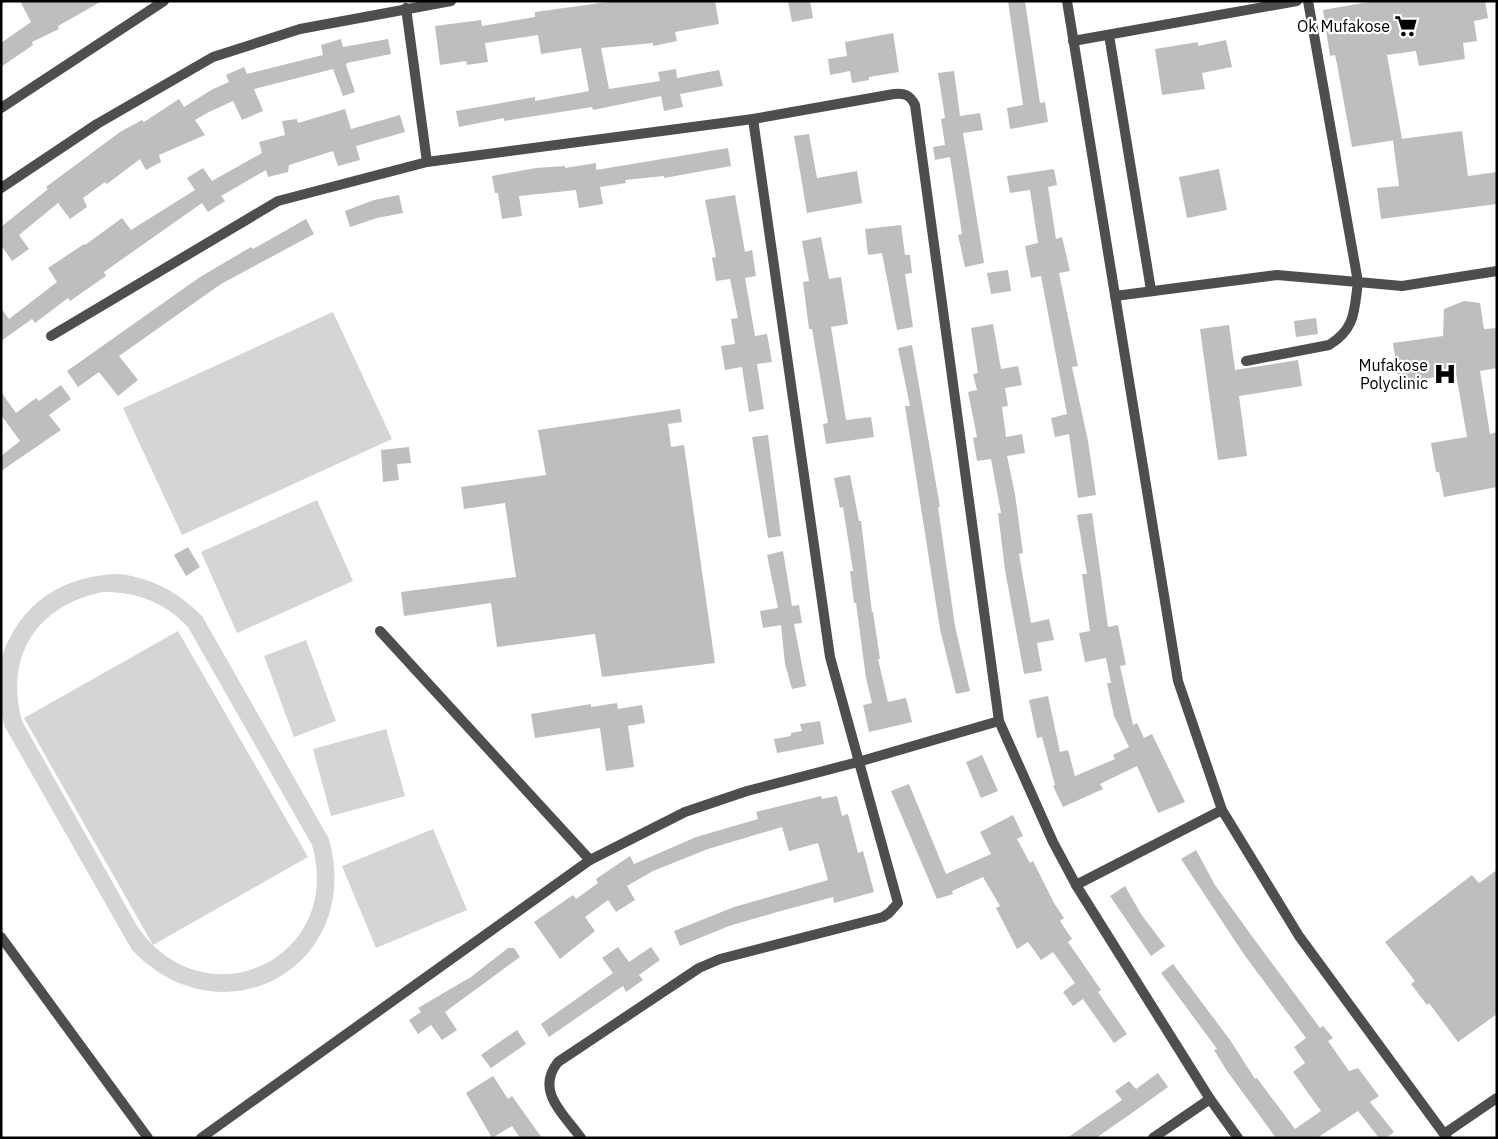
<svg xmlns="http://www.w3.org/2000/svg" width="1498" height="1139" viewBox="0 0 1498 1139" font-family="'IBM Plex Sans',sans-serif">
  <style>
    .green { fill: #d5d5d5; fill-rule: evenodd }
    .building { fill: #bebebe }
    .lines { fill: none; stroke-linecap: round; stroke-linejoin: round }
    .service { stroke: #4e4e4e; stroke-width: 10 }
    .minor { stroke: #4e4e4e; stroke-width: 10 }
    .tertiary { stroke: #4e4e4e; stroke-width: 10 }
    .labels { text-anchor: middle; stroke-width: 4.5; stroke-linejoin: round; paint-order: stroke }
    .poi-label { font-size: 16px; fill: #000; stroke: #fff; text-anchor: end }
  </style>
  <rect width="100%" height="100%" fill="#fff"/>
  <g class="green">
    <polygon points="333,312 392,439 182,535 123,408"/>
    <polygon points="317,500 353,581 237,633 201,552"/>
    <path d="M120,574C154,579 178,592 202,616L329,839C364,966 223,1045 132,950L5,727C1,714 1,703 1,689C1,681 0,671 1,663C3,650 9,638 16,627C40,590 78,575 120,574ZM103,592C138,592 164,602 188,627L312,845C345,960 204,1024 137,926L22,721C4,656 37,605 103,592Z"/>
    <polygon points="178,631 308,857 153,945 24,718"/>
    <polygon points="306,640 336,721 294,737 264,656"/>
    <polygon points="386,729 405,796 331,816 313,749"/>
    <polygon points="433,829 467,910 376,948 342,866"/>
  </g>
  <g class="building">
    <polygon points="20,1 102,1 58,26 59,29 32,42 33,45 1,67 1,43 31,22"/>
    <polygon points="615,1 715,1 719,24 675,32 677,41 653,46 653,43 601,48 609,89 660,81 658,72 676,69 677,78 719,70 723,86 680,94 683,107 664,111 661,96 593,110 592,107 504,121 504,118 459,127 456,111 535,97 535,101 589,91 581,48 541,54 538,35 485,43 488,62 467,65 466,61 440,65 435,26 481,20 482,26 535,17 535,12"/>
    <polygon points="788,1 810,1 813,18 792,22"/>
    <polygon points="1008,1 1025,1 1040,103 1045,102 1048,122 1010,129 1007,108 1023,105"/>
    <polygon points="1374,1 1485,1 1488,18 1474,21 1477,41 1463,43 1465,59 1419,66 1416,51 1387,55 1402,139 1352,147 1337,64 1335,55 1330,56 1323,10"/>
    <polygon points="893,33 899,72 869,77 869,80 852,83 850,71 830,75 828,59 847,56 845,42"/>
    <polygon points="341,39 343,47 388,39 391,54 347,63 346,65 355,92 343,96 333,69 254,89 263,111 242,120 233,101 209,112 195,120 205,135 159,155 161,162 146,170 140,159 107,184 105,182 83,198 87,207 70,219 58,203 19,235 29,249 12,261 1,245 1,227 48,189 46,187 120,132 142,120 144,122 179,99 184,107 213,89 229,82 226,75 244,67 247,74 323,55 321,45"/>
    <polygon points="1226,40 1232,67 1202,73 1205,89 1162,95 1155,49 1198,42 1198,46"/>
    <polygon points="954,71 960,116 980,113 983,130 963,133 984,263 965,267 958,235 962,234 950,157 935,160 933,147 945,145 941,119 945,118 938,73"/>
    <polygon points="345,109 351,129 400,115 405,132 356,146 360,160 338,166 333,151 289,165 288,172 268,177 266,170 221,196 225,201 208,212 202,203 104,272 106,276 70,301 68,298 35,323 32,319 1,341 1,308 9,319 57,282 48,268 84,244 85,245 122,218 131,230 195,190 187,178 203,168 212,181 262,153 259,142 285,135 282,121 297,119 298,123"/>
    <polygon points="1462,131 1468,176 1497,172 1497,204 1381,219 1377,188 1399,186 1393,140"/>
    <polygon points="809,134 817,178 857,171 862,203 807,213 794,136"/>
    <polygon points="728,148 731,166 664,178 664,176 625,180 626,183 600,187 603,204 579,208 576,190 519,196 522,216 502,219 498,193 495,193 492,176 536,168 565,166 565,168 596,163 596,170"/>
    <polygon points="1054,169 1057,185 1048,187 1056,239 1062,237 1070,271 1059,273 1078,366 1072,367 1088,441 1096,495 1078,498 1069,434 1055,437 1051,418 1067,414 1041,276 1031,278 1025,246 1038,243 1030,190 1010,193 1007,176"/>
    <polygon points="1219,169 1227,210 1187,218 1179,177"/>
    <polygon points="399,195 403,213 377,218 350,227 345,211 374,200"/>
    <polygon points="735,195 745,252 752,250 756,276 745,278 755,336 767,334 772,362 757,364 764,409 749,412 742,367 725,370 721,346 735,344 731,319 738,318 730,279 716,281 712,258 716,257 705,200"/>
    <polygon points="306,219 314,234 221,284 119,356 138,380 118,396 99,372 78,387 67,371 200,277 251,247 253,249"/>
    <polygon points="901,225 905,255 910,255 912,273 905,274 913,327 897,330 882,253 868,255 865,229"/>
    <polygon points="821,237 829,279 841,277 848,324 831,327 846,420 871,417 874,437 826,444 823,424 828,423 812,329 809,329 803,282 809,281 802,241"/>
    <polygon points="1008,270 1011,291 991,294 987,273"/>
    <polygon points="1464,301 1480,303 1484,329 1497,328 1497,368 1480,371 1490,434 1497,432 1497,487 1444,497 1439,472 1436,472 1431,443 1467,437 1456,374 1399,383 1393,343 1443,336 1444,309"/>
    <polygon points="1316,318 1318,334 1296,337 1294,321"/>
    <polygon points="993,324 1001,369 1018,366 1022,385 1005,388 1008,406 1002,407 1006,437 1022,434 1025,453 1007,456 1015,494 1023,553 1019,554 1031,623 1049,619 1054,640 1037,643 1042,671 1024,674 1005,570 998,513 1001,513 991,459 977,461 973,438 977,437 968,392 977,390 973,374 978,373 971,328"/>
    <polygon points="1229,325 1235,370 1298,360 1302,386 1239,396 1247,456 1218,460 1200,329"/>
    <polygon points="912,345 940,507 938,507 955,626 970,691 956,694 940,629 905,406 910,406 898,348"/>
    <polygon points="61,385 71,399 49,415 61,430 1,471 1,456 20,441 1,415 1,392 16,413 36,398 39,401"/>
    <polygon points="680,409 682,422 668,424 671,447 684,445 715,663 602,677 595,634 497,647 491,603 404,616 401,592 516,577 505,503 464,509 461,487 546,475 538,430"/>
    <polygon points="768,435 781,536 768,538 752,437"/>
    <polygon points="409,447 411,463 397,464 399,480 383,482 381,450"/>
    <polygon points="850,475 859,521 861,521 872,612 873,612 880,659 878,659 888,702 906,698 912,722 869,732 863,705 872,703 866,678 856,603 854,603 850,571 853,571 843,507 840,508 834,478"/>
    <polygon points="1092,513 1108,627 1118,625 1126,665 1120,666 1133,725 1137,723 1144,738 1152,734 1185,802 1158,813 1137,766 1100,784 1103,789 1063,807 1053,786 1055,785 1042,737 1037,738 1029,700 1048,696 1060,752 1068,750 1075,776 1115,759 1113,755 1129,747 1114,716 1107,683 1111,683 1106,658 1085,662 1079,633 1090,631 1082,574 1087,574 1077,515"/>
    <polygon points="188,547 200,567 186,576 174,555"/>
    <polygon points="783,551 792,606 799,605 802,623 794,624 806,686 792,689 785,664 781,625 763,628 760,611 778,608 767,555"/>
    <polygon points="617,703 618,709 642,705 645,723 628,726 634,767 606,771 600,728 535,738 531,714 591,704 591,707"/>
    <polygon points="820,721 824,744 777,753 774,739 791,736 791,733 802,731 800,724"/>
    <polygon points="982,755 998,791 981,798 966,762"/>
    <polygon points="909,784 946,874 991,854 980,832 1013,815 1023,836 1017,839 1030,863 1033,861 1054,903 1064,918 1060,921 1072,939 1068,942 1101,990 1098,992 1127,1034 1114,1043 1083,999 1073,1006 1063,992 1075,983 1053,952 1041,960 1028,942 1017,949 996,908 1000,906 983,877 952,891 953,894 937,899 891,791"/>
    <polygon points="821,796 822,799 837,796 842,816 848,814 858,853 863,851 874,892 834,903 833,897 777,912 729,926 680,946 674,931 734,907 828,880 818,843 789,851 782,827 708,849 653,871 627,886 635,900 616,912 608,900 585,917 595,931 560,959 534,922 573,895 576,899 598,883 596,879 630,856 634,864 696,837 758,819 756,812"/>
    <polygon points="1196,850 1215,885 1257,943 1320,1028 1323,1026 1333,1038 1328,1041 1349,1071 1358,1068 1379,1096 1370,1102 1394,1132 1386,1138 1379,1138 1358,1111 1317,1138 1276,1138 1227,1071 1214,1050 1217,1049 1161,973 1173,964 1230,1040 1255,1079 1257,1078 1295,1129 1321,1111 1293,1072 1305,1063 1294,1047 1306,1038 1243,953 1181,859"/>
    <polygon points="1497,870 1497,1014 1458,1042 1429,1003 1427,1005 1411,984 1415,981 1385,942 1472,875 1479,883"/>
    <polygon points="1125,886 1141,914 1165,946 1151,956 1110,896"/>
    <polygon points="618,947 629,962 651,947 660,960 639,975 643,980 626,992 623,986 549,1037 541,1024 613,973 602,958"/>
    <polygon points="508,948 514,948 520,957 445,1012 457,1030 442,1040 431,1025 418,1034 409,1020 421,1012 418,1008 471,977"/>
    <polygon points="517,1030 526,1044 491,1068 481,1055"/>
    <polygon points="1158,1073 1168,1087 1132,1113 1096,1138 1067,1138 1122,1100 1115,1091 1129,1081 1136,1089"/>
    <polygon points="493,1076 508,1099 512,1096 542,1138 520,1138 512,1126 492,1138 466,1093"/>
  </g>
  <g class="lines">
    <g class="service">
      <polyline points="1308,1 1358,282 1402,286 1497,271"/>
      <polyline points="1109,35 1151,290"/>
      <polyline points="1073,41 1297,1"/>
      <path d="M1115,296L1277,275L1358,282C1354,310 1356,329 1329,345L1246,361"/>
      <polyline points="380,631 590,860"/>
    </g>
    <g class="minor">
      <polyline points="406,8 427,162"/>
      <polyline points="1,108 164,1"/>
      <polyline points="1,188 97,124 213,57 300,29 451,1"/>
      <path d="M51,336L278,201L427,162L753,119L894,94C905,93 910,95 915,105L999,721L858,762L747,791L685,812L590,860L201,1138"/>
      <polyline points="999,721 1053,842 1076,885 1210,1099 1238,1138"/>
      <polyline points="1076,885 1222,810"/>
      <polyline points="1,937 148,1138"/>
      <polyline points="1444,1134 1497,1098"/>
      <path d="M581,1138C563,1113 535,1091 558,1062L699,968L720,959L883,917L889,913L898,903L830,657L753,119"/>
      <polyline points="1153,1138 1210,1099"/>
    </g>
    <polyline class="tertiary" points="1067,1 1178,681 1222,810 1299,936 1447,1138"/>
  </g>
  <defs>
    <symbol id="supermarket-bare" viewBox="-9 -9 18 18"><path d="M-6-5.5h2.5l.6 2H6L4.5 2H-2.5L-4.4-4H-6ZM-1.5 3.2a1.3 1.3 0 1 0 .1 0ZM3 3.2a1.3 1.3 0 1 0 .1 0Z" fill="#000" stroke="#fff" stroke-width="2.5" paint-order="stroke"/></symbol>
    <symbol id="hospital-bare" viewBox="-9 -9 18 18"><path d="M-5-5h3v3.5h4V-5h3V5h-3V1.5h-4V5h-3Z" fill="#000" stroke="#fff" stroke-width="2.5" paint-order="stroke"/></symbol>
  </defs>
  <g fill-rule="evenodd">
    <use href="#supermarket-bare" x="1390" y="10" width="32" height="32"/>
    <use href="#hospital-bare" x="1429" y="358" width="32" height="32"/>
  </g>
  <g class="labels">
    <g class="poi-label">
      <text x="1390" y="32">Ok Mufakose</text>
      <text x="1428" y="371">Mufakose<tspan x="1428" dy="18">Polyclinic</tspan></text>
    </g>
  </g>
  <rect width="1498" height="1139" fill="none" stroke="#000000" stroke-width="5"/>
</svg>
